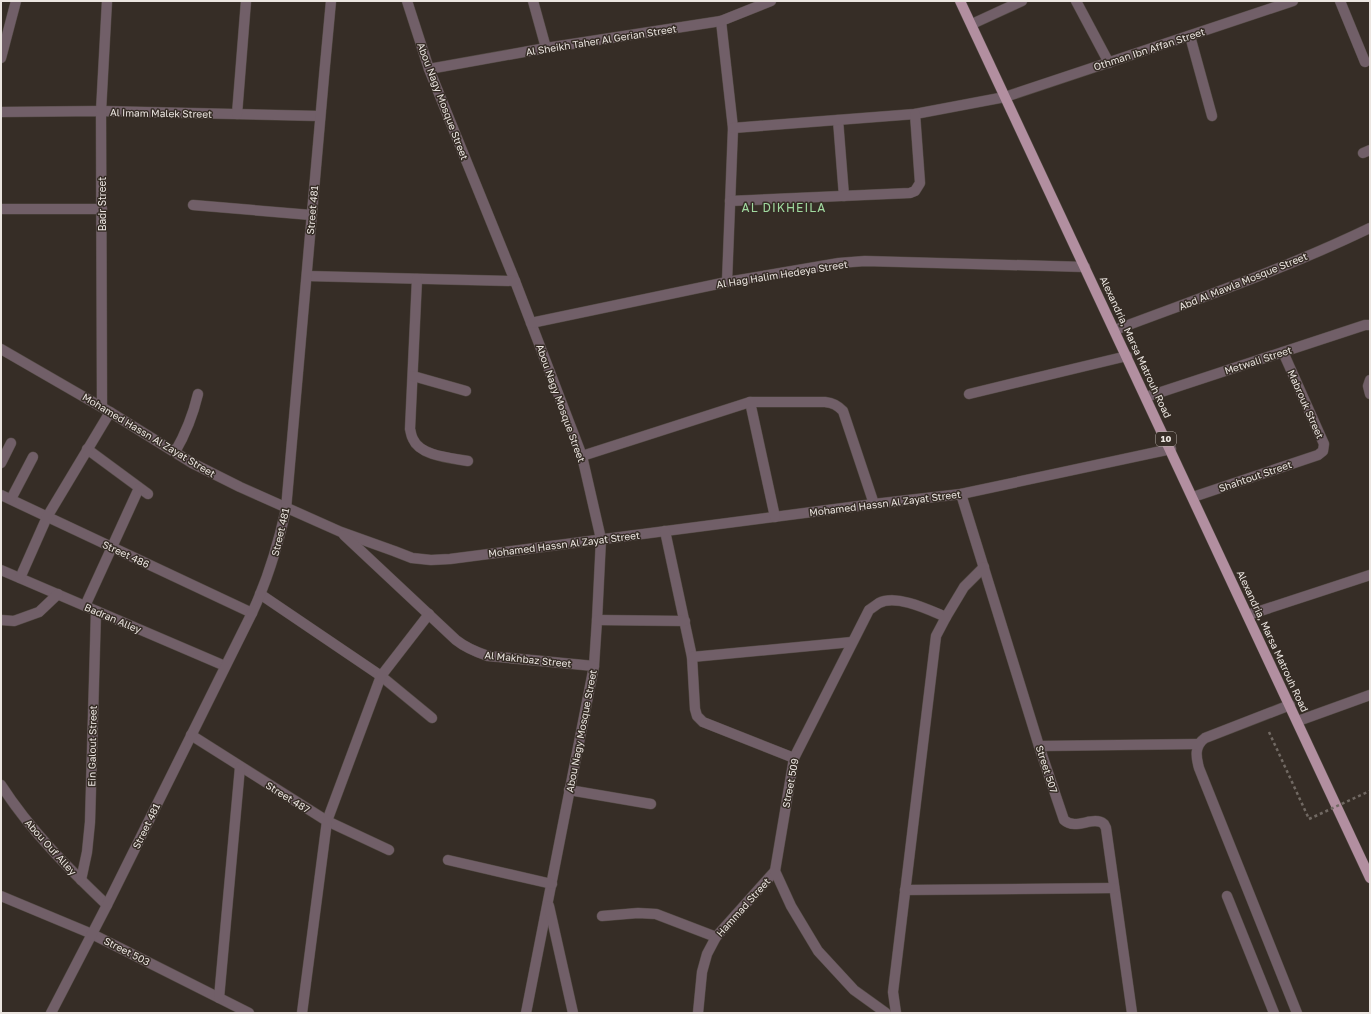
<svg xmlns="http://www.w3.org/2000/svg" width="1371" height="1014" viewBox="0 0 1371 1014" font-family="'Golos Text',sans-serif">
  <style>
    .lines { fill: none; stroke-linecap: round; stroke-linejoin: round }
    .service-casing { stroke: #534a44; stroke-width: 11 }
    .minor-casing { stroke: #534a44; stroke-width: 11 }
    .primary-casing { stroke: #534a44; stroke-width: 11 }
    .path { stroke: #716963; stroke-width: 2.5; stroke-dasharray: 3 3; stroke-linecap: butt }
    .service { stroke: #715f68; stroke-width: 10 }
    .minor { stroke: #715f68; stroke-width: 10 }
    .primary { stroke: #b28fa0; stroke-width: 10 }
    .path-bridge { stroke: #716963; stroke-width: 2.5; stroke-dasharray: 3 3; stroke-linecap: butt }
    .labels { text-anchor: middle; stroke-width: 3; stroke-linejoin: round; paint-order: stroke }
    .shield { fill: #362d26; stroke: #b5aea8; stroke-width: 1 }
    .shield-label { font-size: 9px; font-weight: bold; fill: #ebe5e0 }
    .street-label { font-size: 10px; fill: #ebe5e0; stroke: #362d26 }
    .quarter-label { font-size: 12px; letter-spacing: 1px; fill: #a0d99f; stroke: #362d26 }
  </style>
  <rect width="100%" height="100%" fill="#362d26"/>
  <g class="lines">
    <defs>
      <polyline id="service" points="1227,896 1274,1013"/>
      <g id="minor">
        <polyline points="407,1 429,69 515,281 582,456 601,539 597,620 594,666 526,1013"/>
        <polyline points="533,1 546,48"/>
        <polyline points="1076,1 1109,63"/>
        <polyline points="1340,1 1365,62"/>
        <polyline points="721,21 733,128 727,282"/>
        <polyline points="972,24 1022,1"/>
        <polyline points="1190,36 1212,116"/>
        <polyline points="1,58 16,1"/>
        <polyline points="429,69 546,48 721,21 771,1"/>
        <polyline points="1,112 101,111 320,116"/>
        <polyline points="237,114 246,1"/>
        <polyline points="838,120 844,196"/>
        <polyline points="733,128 915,114 1005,97 1293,1"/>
        <polyline points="1363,153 1370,150"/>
        <polyline points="730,201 910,193 915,191 920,183 915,114"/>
        <polyline points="193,205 311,215"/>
        <polyline points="1,209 102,209"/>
        <polyline points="307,276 515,281"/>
        <path d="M417,279L410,429C411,432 411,436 413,439C420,456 451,458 468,461"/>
        <polyline points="531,323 727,282 839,263 865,261 1085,267"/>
        <path d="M1115,330C1200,298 1287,268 1370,228"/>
        <polyline points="1,349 110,412 192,463 240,487 341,532 394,551 412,558 431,560 450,559 874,504 961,494 1171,449"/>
        <polyline points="413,376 466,391"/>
        <polyline points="1370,380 1368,386 1370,394"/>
        <polyline points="969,394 1127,356"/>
        <polyline points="1146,397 1365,325 1370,325"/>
        <polyline points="750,402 775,517"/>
        <polyline points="102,407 101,111 107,1"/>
        <polyline points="87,449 148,494"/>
        <path d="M175,452C186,433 193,415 198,394"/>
        <path d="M582,456L750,402H825C833,403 837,405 843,411L874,504"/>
        <polyline points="1,463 11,443"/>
        <path d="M961,494L1039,746L1064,820C1076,831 1093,815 1104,824L1106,828L1132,1013"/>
        <polyline points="1,495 252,613"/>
        <polyline points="1193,497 1318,455 1323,451 1324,444 1283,352"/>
        <polyline points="11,499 33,457"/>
        <polyline points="665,531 692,657 695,709 697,716 703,722 794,758"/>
        <path d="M344,535L456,640C466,648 476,652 488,656L594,666"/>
        <polyline points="1,570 225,666"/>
        <polyline points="20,578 47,517 110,412"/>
        <polyline points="260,594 381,676 432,718"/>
        <polyline points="85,606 139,488"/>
        <polyline points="1248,615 1370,575"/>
        <polyline points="1,620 14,621 39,612 58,594"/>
        <polyline points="597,620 685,621"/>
        <polyline points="692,657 852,642"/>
        <path d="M1290,705L1205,738C1194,746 1196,757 1199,768L1297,1013"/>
        <polyline points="1298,721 1370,695"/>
        <polyline points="191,735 327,821 389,850"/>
        <polyline points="1039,746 1199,744"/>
        <path d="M1,785C30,830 68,868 107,905"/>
        <polyline points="569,790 651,804"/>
        <polyline points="448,860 552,884"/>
        <polyline points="81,880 87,852 90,822 96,611"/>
        <polyline points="905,890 1114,888"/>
        <polyline points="1,896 92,934 249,1013"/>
        <polyline points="549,906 573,1013"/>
        <polyline points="602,916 638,913 656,914 716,937"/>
        <polyline points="219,998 240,767"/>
        <path d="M51,1013L107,905L252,613C268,579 278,545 286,509C301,339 315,170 331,1"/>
        <polyline points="302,1013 327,821 381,676 429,614"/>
        <polyline points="698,1013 702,972 707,954 716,937 775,871"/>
        <path d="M886,1013L854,990L818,951L791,906L775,871L794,758L869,610C872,608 876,605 879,603C897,594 929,610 946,617"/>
        <polyline points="896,1013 893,992 936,636 946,617 964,587 984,567"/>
      </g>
      <polyline id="primary" points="960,1 1370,878"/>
    </defs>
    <use href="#service" class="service-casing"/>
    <use href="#minor" class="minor-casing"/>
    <use href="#primary" class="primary-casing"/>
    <polyline class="path" points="1269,732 1309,819"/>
    <use href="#service" class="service"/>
    <use href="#minor" class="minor"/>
    <use href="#primary" class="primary"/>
    <polyline class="path-bridge" points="1309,819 1370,791"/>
  </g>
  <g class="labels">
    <rect class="shield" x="1156" y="432" width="20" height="14" rx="3"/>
    <g class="shield-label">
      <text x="1166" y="442">10</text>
    </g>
    <g class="street-label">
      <text transform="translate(601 40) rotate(-9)" y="4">Al Sheikh Taher Al Gerian Street</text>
      <text transform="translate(1149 49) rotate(-18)" y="4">Othman Ibn Affan Street</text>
      <text transform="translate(443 101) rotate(69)" y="4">Abou Nagy Mosque Street</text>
      <text transform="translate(161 113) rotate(1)" y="4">Al Imam Malek Street</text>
      <text transform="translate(102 204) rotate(-90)" y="4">Badr Street</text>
      <text transform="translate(312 210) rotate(-85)" y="4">Street 481</text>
      <text transform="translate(782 274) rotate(-9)" y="4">Al Hag Halim Hedeya Street</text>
      <text transform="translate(1243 281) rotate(-22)" y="4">Abd Al Mawla Mosque Street</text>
      <text transform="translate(1136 347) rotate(65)" y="4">Alexandria, Marsa Matrouh Road</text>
      <text transform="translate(1258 360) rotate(-18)" y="4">Metwali Street</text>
      <text transform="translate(561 403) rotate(70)" y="4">Abou Nagy Mosque Street</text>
      <text transform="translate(1306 404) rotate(66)" y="4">Mabrouk Street</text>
      <text transform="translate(149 435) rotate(31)" y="4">Mohamed Hassn Al Zayat Street</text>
      <text transform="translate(1255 476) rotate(-19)" y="4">Shahtout Street</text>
      <text transform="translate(885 503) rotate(-7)" y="4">Mohamed Hassn Al Zayat Street</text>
      <text transform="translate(280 532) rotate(-77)" y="4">Street 481</text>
      <text transform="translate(564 544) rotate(-7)" y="4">Mohamed Hassn Al Zayat Street</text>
      <text transform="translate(126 554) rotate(25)" y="4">Street 486</text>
      <text transform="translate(113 618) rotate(23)" y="4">Badran Alley</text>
      <text transform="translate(1273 641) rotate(65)" y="4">Alexandria, Marsa Matrouh Road</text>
      <text transform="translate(528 659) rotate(6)" y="4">Al Makhbaz Street</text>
      <text transform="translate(581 731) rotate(-79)" y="4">Abou Nagy Mosque Street</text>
      <text transform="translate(92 746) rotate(-89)" y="4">Ein Galout Street</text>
      <text transform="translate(1047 769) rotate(72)" y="4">Street 507</text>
      <text transform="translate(790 783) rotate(-79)" y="4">Street 509</text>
      <text transform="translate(288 797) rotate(32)" y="4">Street 487</text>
      <text transform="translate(146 826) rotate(-64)" y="4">Street 481</text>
      <text transform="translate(51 847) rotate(48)" y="4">Abou Ouf Alley</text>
      <text transform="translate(743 907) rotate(-48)" y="4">Hammad Street</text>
      <text transform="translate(127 951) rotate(27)" y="4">Street 503</text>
    </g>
    <g class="quarter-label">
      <text x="784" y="212">AL DIKHEILA</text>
    </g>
  </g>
  <rect width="1371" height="1014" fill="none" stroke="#ebe5e0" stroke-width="4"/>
</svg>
